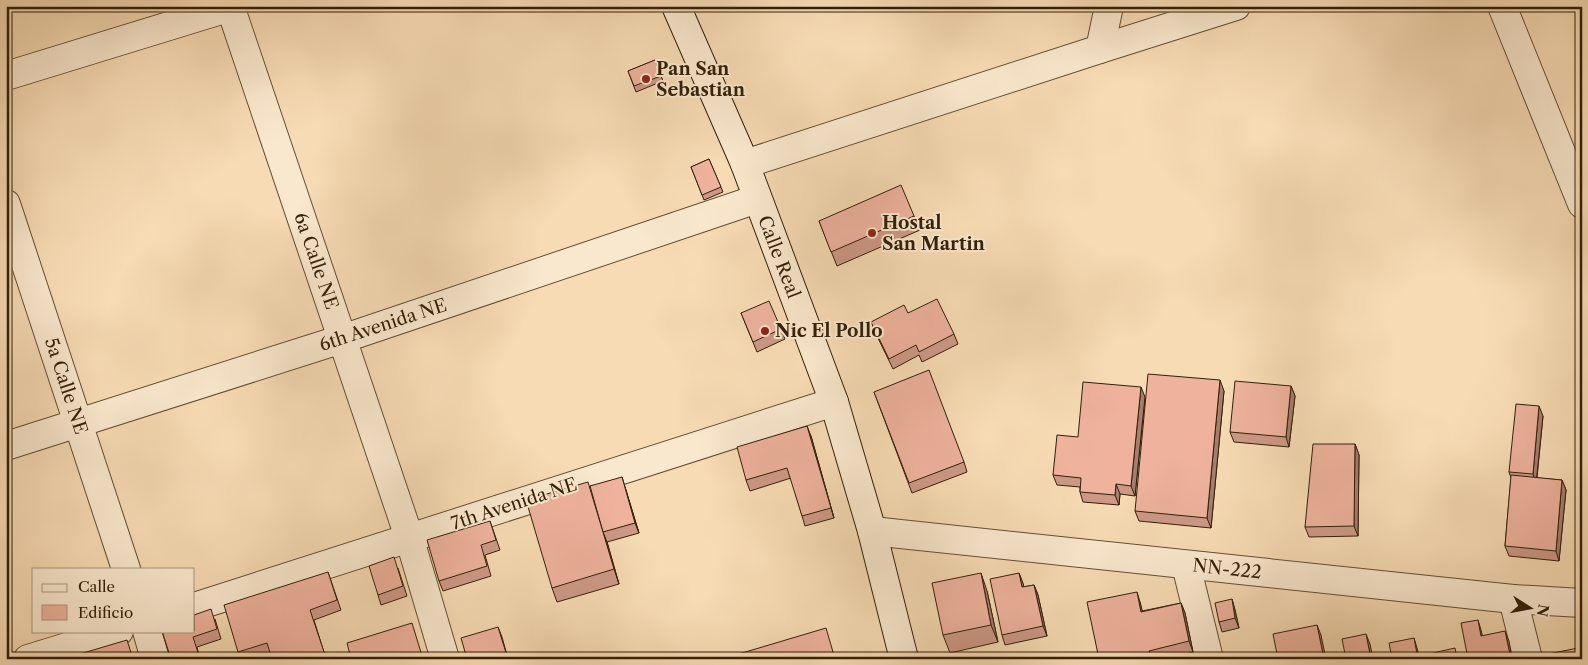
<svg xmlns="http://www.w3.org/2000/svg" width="1588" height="665" viewBox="0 0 1588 665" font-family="'Libre Caslon Text',serif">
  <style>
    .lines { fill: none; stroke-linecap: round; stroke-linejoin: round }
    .minor-casing { stroke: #634e33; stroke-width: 30 }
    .tertiary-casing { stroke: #634e33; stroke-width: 30 }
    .secondary-casing { stroke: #321f08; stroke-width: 30 }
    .minor { stroke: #fae8ce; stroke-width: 28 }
    .tertiary { stroke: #fae8ce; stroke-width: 28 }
    .secondary { stroke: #fae8ce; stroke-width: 28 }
    .wall { fill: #cd9987; stroke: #321f08 }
    .shaded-wall { fill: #a77d6e; stroke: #321f08 }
    .building { fill: #eeb29d; stroke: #321f08 }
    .poi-dot { fill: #8f2418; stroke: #fae8ce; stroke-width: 2 }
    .labels { text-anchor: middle; stroke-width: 4; stroke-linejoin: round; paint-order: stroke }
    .poi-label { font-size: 18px; font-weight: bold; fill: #321f08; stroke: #fae8ce; text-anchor: start }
    .street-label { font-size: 18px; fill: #321f08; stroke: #fae8ce }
  </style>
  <rect width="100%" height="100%" fill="#f7dbb4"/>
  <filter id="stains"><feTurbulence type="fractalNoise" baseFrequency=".004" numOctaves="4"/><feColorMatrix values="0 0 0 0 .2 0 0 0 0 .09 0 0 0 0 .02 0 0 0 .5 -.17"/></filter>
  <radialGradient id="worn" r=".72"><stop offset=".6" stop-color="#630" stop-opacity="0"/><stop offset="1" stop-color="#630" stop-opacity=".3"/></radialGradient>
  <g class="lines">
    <defs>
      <g id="minor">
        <polyline points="230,6 409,537 445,659"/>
        <polyline points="1502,6 1582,204"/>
        <polyline points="1100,49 1236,6"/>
        <polyline points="6,76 234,6"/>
        <polyline points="745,164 1100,49 1109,6"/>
        <polyline points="6,204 126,569"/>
        <polyline points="6,446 342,339 757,199"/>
        <polyline points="1186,565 1209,659"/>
        <polyline points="1513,599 1528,659"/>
        <polyline points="194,607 834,402"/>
        <polyline points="147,631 155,659"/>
        <polyline points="28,659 119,631"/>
      </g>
      <polyline id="tertiary" points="872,531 1513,599 1582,603"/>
      <polyline id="secondary" points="676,6 745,164 834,402 872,531 904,659"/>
    </defs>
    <use href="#minor" class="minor-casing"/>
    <use href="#tertiary" class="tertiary-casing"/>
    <use href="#secondary" class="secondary-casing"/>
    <use href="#minor" class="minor"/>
    <use href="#tertiary" class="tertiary"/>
    <use href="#secondary" class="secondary"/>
  </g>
  <g class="wall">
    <polygon points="655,60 663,81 636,92 628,71"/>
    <polygon points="709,159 723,192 704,200 691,167"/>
    <polygon points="914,216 920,230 837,266 819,221"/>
    <polygon points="741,313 781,329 785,339 757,352"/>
    <polygon points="908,313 954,334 958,344 922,362 919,355 893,369 875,332 871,322"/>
    <polygon points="1291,386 1295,396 1289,447 1234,442 1230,432"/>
    <polygon points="1224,391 1211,528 1139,521 1135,511"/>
    <polygon points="874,392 964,462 967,472 912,493"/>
    <polygon points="1145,397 1135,496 1120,494 1119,505 1083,502 1080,492 1080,487 1057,485 1053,475 1078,437"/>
    <polygon points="1543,416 1537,478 1562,480 1566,490 1559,561 1509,556 1505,546 1511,478 1509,472"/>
    <polygon points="811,436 834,518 805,526 791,478 750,491 746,480"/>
    <polygon points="1355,444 1359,455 1358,536 1309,537 1305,527"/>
    <polygon points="590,486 625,487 639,533 607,542 619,584 557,602 552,588"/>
    <polygon points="490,521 500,550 485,555 491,576 443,591 439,581"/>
    <polygon points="398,568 407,596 381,605 378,595"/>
    <polygon points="328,572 341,610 314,620 326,659 272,659 271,654 253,659 241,659 238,652"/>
    <polygon points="1019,573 1024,587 1034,585 1038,595 1047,636 1005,645 1002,635"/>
    <polygon points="987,591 998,642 950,653 943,635"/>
    <polygon points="1232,599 1235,610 1239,628 1222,632 1219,622"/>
    <polygon points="1140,602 1142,611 1181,603 1185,613 1193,652 1161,659 1099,659"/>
    <polygon points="215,619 221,639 197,647 200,659 171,659 162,631"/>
  </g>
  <g class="shaded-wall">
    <polygon points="1220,380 1224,391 1211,528 1207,518"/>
    <polygon points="1291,386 1295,396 1289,447 1286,437"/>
    <polygon points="1141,387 1145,397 1135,496 1131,486"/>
    <polygon points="1539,406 1543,416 1536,484 1533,474"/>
    <polygon points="807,426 811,436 834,518 831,508"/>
    <polygon points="1355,444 1359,455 1358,536 1354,526"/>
    <polygon points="622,477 625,487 639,533 635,523"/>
    <polygon points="1562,480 1566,490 1559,561 1556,551"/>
    <polygon points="1116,484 1120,494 1119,505 1115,495"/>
    <polygon points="603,532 607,542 619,584 614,569"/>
    <polygon points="981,573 987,591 998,642 991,625"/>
    <polygon points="1019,573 1023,583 1026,597 1022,587"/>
    <polygon points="1034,585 1038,595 1047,636 1043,626"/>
    <polygon points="1137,592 1140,602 1145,622 1141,612"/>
    <polygon points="1232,599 1235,610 1239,628 1235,618"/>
    <polygon points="1181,603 1185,613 1193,652 1189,641"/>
    <polygon points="1478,620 1481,630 1485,646 1481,636"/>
    <polygon points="1317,625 1321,635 1326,659 1324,659"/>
    <polygon points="498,627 502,637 508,659"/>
    <polygon points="1505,631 1509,641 1512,659 1511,659"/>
    <polygon points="1366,634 1370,644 1373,659 1371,659"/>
    <polygon points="1414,638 1417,648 1420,659 1418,659"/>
  </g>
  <g class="building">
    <polygon points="655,60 661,76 634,86 628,71"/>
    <polygon points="709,159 721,187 702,195 691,167"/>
    <polygon points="901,185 914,216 831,252 819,221"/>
    <polygon points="937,299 954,334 919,352 916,345 889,359 871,322 904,305 908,313"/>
    <polygon points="769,301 781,329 753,342 741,313"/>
    <polygon points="929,370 964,462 909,483 874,392"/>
    <polygon points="1148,374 1220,380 1207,518 1135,511"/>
    <polygon points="1235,381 1291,386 1286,437 1230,432"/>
    <polygon points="1083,382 1141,387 1131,486 1116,484 1115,495 1080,492 1081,478 1053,475 1057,435 1078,437"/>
    <polygon points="1516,404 1539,406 1533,474 1509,472"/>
    <polygon points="807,426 831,508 802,516 787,468 746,480 737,447"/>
    <polygon points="1313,444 1355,444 1354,526 1305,527"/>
    <polygon points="1511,475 1562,480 1556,551 1505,546"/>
    <polygon points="622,477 635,523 603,532 590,486"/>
    <polygon points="588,482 614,569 552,588 526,500"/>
    <polygon points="490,521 496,540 481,545 487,566 439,581 427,540"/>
    <polygon points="394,557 403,586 378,595 369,566"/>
    <polygon points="328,572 337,600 310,610 325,655 312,659 272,659 267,643 238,652 224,605"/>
    <polygon points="981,573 991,625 943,635 932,583"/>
    <polygon points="1019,573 1022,587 1034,585 1043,626 1002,635 990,579"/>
    <polygon points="1137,592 1141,612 1181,603 1189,641 1149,651 1151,659 1099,659 1087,602"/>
    <polygon points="1232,599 1235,618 1219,622 1215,603"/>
    <polygon points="211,609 217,629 193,637 200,659 171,659 162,631 194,631 194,615"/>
    <polygon points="1478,620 1481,636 1505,631 1511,659 1468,659 1461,623"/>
    <polygon points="412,623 423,659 351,659 347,643"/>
    <polygon points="1317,625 1324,659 1278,659 1273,634"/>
    <polygon points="498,627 508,659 467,659 461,638"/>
    <polygon points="826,628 835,659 722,659"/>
    <polygon points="1366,634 1371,659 1346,659 1342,639"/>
    <polygon points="1582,635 1582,654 1578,636"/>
    <polygon points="1414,638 1418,659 1392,659 1389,643"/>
    <polygon points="127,640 133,659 73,659 73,656"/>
    <polygon points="1455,648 1457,659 1425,659 1424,655"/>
    <polygon points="1578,648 1580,659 1544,659 1543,655"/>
  </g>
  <g class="poi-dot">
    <circle cx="646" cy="79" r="5"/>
    <circle cx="872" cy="233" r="5"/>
    <circle cx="765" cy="331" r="5"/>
  </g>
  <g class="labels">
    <g class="poi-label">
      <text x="656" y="75">Pan San<tspan x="656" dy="21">Sebastian</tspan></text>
      <text x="882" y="229">Hostal<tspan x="882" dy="21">San Martin</tspan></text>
      <text x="775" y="337">Nic El Pollo</text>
    </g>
    <g class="street-label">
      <text transform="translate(779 257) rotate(69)" y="6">Calle Real</text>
      <text transform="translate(316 261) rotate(71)" y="6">6a Calle NE</text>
      <text transform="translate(383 325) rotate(-18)" y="6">6th Avenida NE</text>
      <text transform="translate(66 386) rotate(72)" y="6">5a Calle NE</text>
      <text transform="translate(514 504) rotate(-18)" y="6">7th Avenida NE</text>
      <text transform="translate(1227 569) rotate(6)" y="6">NN-222</text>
    </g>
  </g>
  <rect width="1588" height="665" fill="none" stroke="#f7dbb4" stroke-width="25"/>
  <rect x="8" y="8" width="1573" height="650" fill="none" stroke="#321f08" stroke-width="2.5"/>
  <rect x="12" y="12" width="1563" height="640" fill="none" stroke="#321f08"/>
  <rect x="32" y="568" width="162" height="65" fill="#fae8ce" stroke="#aa987f"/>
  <rect x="42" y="584" width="25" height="8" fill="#fae8ce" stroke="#aa987f"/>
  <text x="78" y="592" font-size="15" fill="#321f08">Calle</text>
  <rect x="42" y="605" width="25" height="15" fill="#eeb29d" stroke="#aa987f"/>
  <text x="78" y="618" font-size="15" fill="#321f08">Edificio</text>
  <g transform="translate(1530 608) rotate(101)" stroke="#fae8ce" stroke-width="4" paint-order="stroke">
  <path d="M0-4L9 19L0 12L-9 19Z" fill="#321f08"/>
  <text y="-8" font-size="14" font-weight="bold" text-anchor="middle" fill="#321f08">N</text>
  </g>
  <rect width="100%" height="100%" filter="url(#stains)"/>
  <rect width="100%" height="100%" fill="url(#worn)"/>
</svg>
